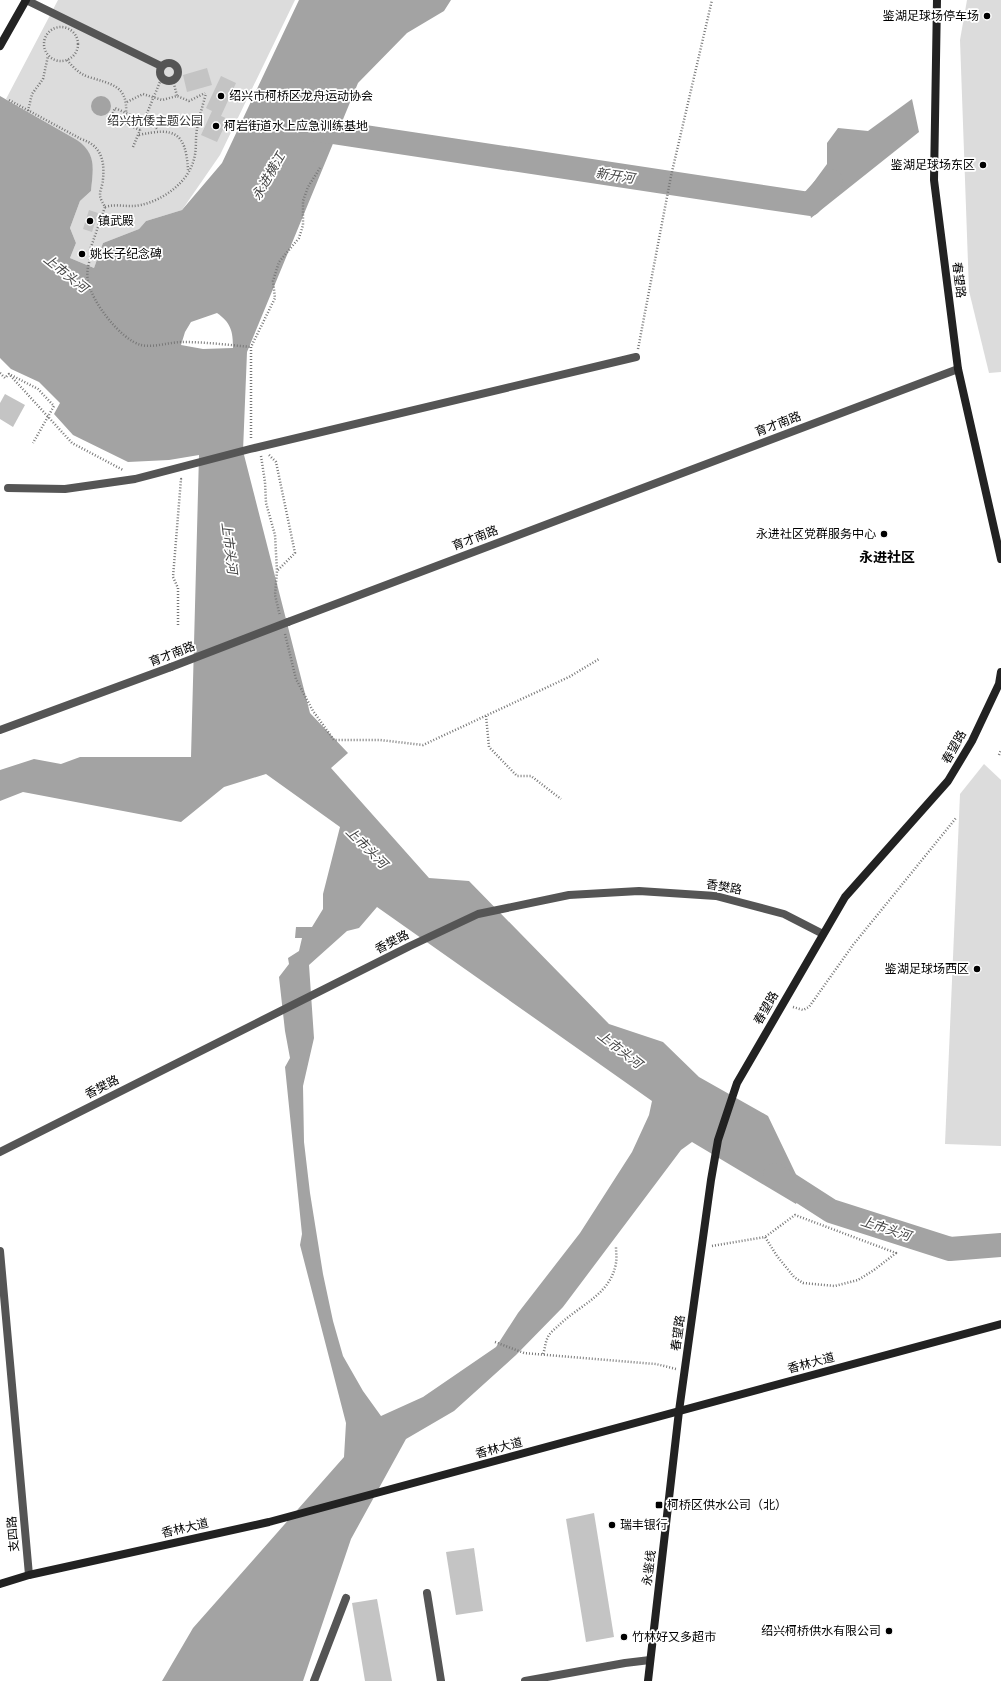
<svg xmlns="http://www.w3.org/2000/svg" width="1001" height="1681" viewBox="0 0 1001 1681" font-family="Barlow,'Noto Sans SC',sans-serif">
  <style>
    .green { fill: #dcdcdc }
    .water { fill: #a3a3a3; fill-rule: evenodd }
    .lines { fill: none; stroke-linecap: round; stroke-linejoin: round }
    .river { stroke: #a3a3a3; stroke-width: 24 }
    .building { fill: #c4c4c4 }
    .path { stroke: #777; stroke-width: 2.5; stroke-dasharray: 1 2; stroke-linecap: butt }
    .lane { stroke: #555; stroke-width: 8 }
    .street { stroke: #555; stroke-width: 8 }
    .secondary { stroke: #222; stroke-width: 8 }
    .street-bridge { stroke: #555; stroke-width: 8 }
    .poi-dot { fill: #000; stroke: #fff; stroke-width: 1.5 }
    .labels { text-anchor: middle; stroke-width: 3.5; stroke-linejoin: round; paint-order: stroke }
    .poi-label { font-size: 12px; fill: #000; stroke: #fff; text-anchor: start }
    .park-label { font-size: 12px; fill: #333; stroke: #fff }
    .street-label { font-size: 12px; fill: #000; stroke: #fff }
    .water-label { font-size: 13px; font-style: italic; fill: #444; stroke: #fff }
    .quarter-label { font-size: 14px; font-weight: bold; fill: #000; stroke: #fff }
  </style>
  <rect width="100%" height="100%" fill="#fff"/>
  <g class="green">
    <path d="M58,0H295L220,155L182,210L146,221L139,229L103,243L94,268L70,258L76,243L70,228L80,201L91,191C93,169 96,154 77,140L6,99Z"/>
    <polygon points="967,0 1001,0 1001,372 989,373 969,291 960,40"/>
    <polygon points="984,764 1001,780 1001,1146 945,1144 960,794"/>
  </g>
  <g class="water">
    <path d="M299,0H451L444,11L407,33L358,83L247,352L243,451L310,713L348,753L331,768L429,878L469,881L609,1024L663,1042L699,1077L768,1116L803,1189L796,1204L692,1142L681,1150L563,1307L516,1355L454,1411L406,1439L351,1539L303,1681H162L193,1628L344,1457L346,1423L300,1245L302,1234L285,1067L290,1058L285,1031L279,977L289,964L288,958L299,951L302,938H295L296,927H312L323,909V894L340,827L266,774L224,787L181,822L23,792L0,801V770L34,759L61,764L80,757H191L199,455L169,460L128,462L73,435L54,414L60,403L39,382L11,369L0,358V96L77,140C97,154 93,169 91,191L80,201L70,228L76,243L70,258L94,268L103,243L139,229L146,221L182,210L222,163ZM217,313C231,323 233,331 233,348L203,349L181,345L185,332L191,322ZM377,907L652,1101L649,1115L632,1152L580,1233L518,1313L496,1347L423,1397L381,1416L363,1391L343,1356L333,1321L323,1274L310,1193L304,1142L303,1086L314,1038L309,965L347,931L359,928Z"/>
    <circle cx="101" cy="106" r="10"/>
    <polygon points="912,99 919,132 811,218 805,194 827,164 827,143 838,128 868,131"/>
  </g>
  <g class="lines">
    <g class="river">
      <polyline points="306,128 810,204 831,181"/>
      <polyline points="775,1175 831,1211 950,1249 1001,1245"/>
    </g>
  </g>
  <g class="building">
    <polygon points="207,68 212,85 187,92 183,75"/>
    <polygon points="221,76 236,83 221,116 228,119 217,142 201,135 212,111 206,108"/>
    <polygon points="89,210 98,213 92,232 83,229"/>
    <polygon points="5,394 25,405 13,427 0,419 0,403"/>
    <polygon points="594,1513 614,1637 586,1642 566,1519"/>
    <polygon points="474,1548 483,1611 456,1615 446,1552"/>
    <polygon points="377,1599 392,1681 365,1681 352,1603"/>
  </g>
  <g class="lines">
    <g class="path">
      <circle cx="61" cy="44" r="17"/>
      <path d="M67,60C73,67 79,74 89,77C110,84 128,85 126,113"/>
      <polyline points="173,80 177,96"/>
      <path d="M9,100L81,139C100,145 105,159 103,179C103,184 100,190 100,195C100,199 103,203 105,207L90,250L93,251C89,261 86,271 88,281C91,301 121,340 141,345C154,348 169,342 183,342C206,342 229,345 251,347"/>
      <polyline points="127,102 143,94 162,100 177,96 189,101 205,93"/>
      <polyline points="28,111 32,94 43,79 48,56"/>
      <polyline points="146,117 158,130"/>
      <polyline points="140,130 111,117 115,108 144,121"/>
      <path d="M139,135C174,127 186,132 188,170"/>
      <polyline points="133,147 162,77"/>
      <path d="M105,207C118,203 127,208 141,205C163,200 188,183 194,159C197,149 195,139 197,129C199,117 203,105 206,93"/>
      <polyline points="638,349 671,176 712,0"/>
      <polyline points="0,373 5,378 9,374 72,443 123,470"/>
      <polyline points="11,375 38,389 54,406 33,443"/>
      <polyline points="251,438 251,347 275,298 273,281 279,262 299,238 303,225 303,201 308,187 320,168"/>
      <polyline points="269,455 276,462 295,553 277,571 275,595 280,616"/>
      <polyline points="261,456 265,482 266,503 275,535 277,571"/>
      <polyline points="178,625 178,588 173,577 181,479 179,480"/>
      <polyline points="285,634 296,679 313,711 334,740 380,740 423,745 569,677 599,659"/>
      <polyline points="486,716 489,747 517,776 531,776 561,799"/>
      <polyline points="999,755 1001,750"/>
      <polyline points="793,1007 803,1010 809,1007 853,945 956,818"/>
      <polyline points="712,1246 765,1237 777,1256 794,1277 803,1283 835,1286 858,1280 874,1270 896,1253 795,1215 765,1237"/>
      <polyline points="495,1342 524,1353 656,1364 676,1369"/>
      <path d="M543,1354C545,1349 545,1344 547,1339C549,1333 555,1329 559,1325C580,1305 611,1294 616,1263C617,1258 616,1252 616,1247"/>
    </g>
    <g class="lane">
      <polyline points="26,0 161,66"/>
      <circle cx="169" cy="72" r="9"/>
      <polyline points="427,1593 441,1681"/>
      <polyline points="314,1681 346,1598"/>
    </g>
    <g class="street">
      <polyline points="8,488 65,489 135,479 250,449 636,357"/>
      <polyline points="288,622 958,369"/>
      <polyline points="0,730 171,667"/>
      <polyline points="0,1152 410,946 478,914 569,895 639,891 716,896 784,914 823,934"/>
      <polyline points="0,1251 29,1575"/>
      <polyline points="525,1681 625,1663 650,1660"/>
    </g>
    <g class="secondary">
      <polyline points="937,0 934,180 958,369 1001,559"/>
      <polyline points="0,46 26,0"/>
      <polyline points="0,1584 29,1575 269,1522 1001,1324"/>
      <polyline points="648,1681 679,1411 711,1180 718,1140 737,1083 845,897 948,781 972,741 999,684 1001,672"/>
    </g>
    <polyline class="street-bridge" points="171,667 288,622"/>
  </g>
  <g class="poi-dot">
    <circle cx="987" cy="16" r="4"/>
    <circle cx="221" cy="96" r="4"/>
    <circle cx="216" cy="126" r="4"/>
    <circle cx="983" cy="165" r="4"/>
    <circle cx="90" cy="221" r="4"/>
    <circle cx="82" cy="254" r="4"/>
    <circle cx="884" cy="534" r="4"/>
    <circle cx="977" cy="969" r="4"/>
    <rect x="655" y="1501" width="8" height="8" rx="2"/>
    <circle cx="612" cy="1525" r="4"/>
    <circle cx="889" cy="1631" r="4"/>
    <circle cx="624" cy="1637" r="4"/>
  </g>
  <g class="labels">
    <g class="poi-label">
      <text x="979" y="20" text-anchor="end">鉴湖足球场停车场</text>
      <text x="229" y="100">绍兴市柯桥区龙舟运动协会</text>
      <text x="224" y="130">柯岩街道水上应急训练基地</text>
      <text x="975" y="169" text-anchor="end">鉴湖足球场东区</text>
      <text x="98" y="225">镇武殿</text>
      <text x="90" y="258">姚长子纪念碑</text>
      <text x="876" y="538" text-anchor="end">永进社区党群服务中心</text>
      <text x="969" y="973" text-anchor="end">鉴湖足球场西区</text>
      <text x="667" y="1509">柯桥区供水公司（北）</text>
      <text x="620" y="1529">瑞丰银行</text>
      <text x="881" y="1635" text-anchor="end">绍兴柯桥供水有限公司</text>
      <text x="632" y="1641">竹林好又多超市</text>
    </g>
    <g class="park-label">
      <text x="155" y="125">绍兴抗倭主题公园</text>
    </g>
    <g class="street-label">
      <text transform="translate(959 280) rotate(83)" y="4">春望路</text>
      <text transform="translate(778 424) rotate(-21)" y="4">育才南路</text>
      <text transform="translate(475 538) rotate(-21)" y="4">育才南路</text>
      <text transform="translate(172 654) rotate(-21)" y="4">育才南路</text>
      <text transform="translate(954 747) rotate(-61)" y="4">春望路</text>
      <text transform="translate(724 887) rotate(10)" y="4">香樊路</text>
      <text transform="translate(392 942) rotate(-27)" y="4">香樊路</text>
      <text transform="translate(766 1008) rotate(-60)" y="4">春望路</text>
      <text transform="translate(102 1087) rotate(-27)" y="4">香樊路</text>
      <text transform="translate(678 1333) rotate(-82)" y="4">春望路</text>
      <text transform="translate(811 1363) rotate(-15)" y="4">香林大道</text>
      <text transform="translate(499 1448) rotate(-15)" y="4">香林大道</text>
      <text transform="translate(185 1528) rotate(-13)" y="4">香林大道</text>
      <text transform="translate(13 1534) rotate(-95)" y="4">支四路</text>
      <text transform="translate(649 1568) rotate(-83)" y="4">永鉴线</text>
    </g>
    <g class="water-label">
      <text transform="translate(615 175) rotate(9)" y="5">新开河</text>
      <text transform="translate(268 176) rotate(-60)" y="5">永进横江</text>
      <text transform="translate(66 273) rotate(39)" y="5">上市头河</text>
      <text transform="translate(230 548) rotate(83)" y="5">上市头河</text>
      <text transform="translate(367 847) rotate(45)" y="5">上市头河</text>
      <text transform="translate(620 1049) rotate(38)" y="5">上市头河</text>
      <text transform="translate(886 1228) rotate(18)" y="5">上市头河</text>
    </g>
    <g class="quarter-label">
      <text x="887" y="562">永进社区</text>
    </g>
  </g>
</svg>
